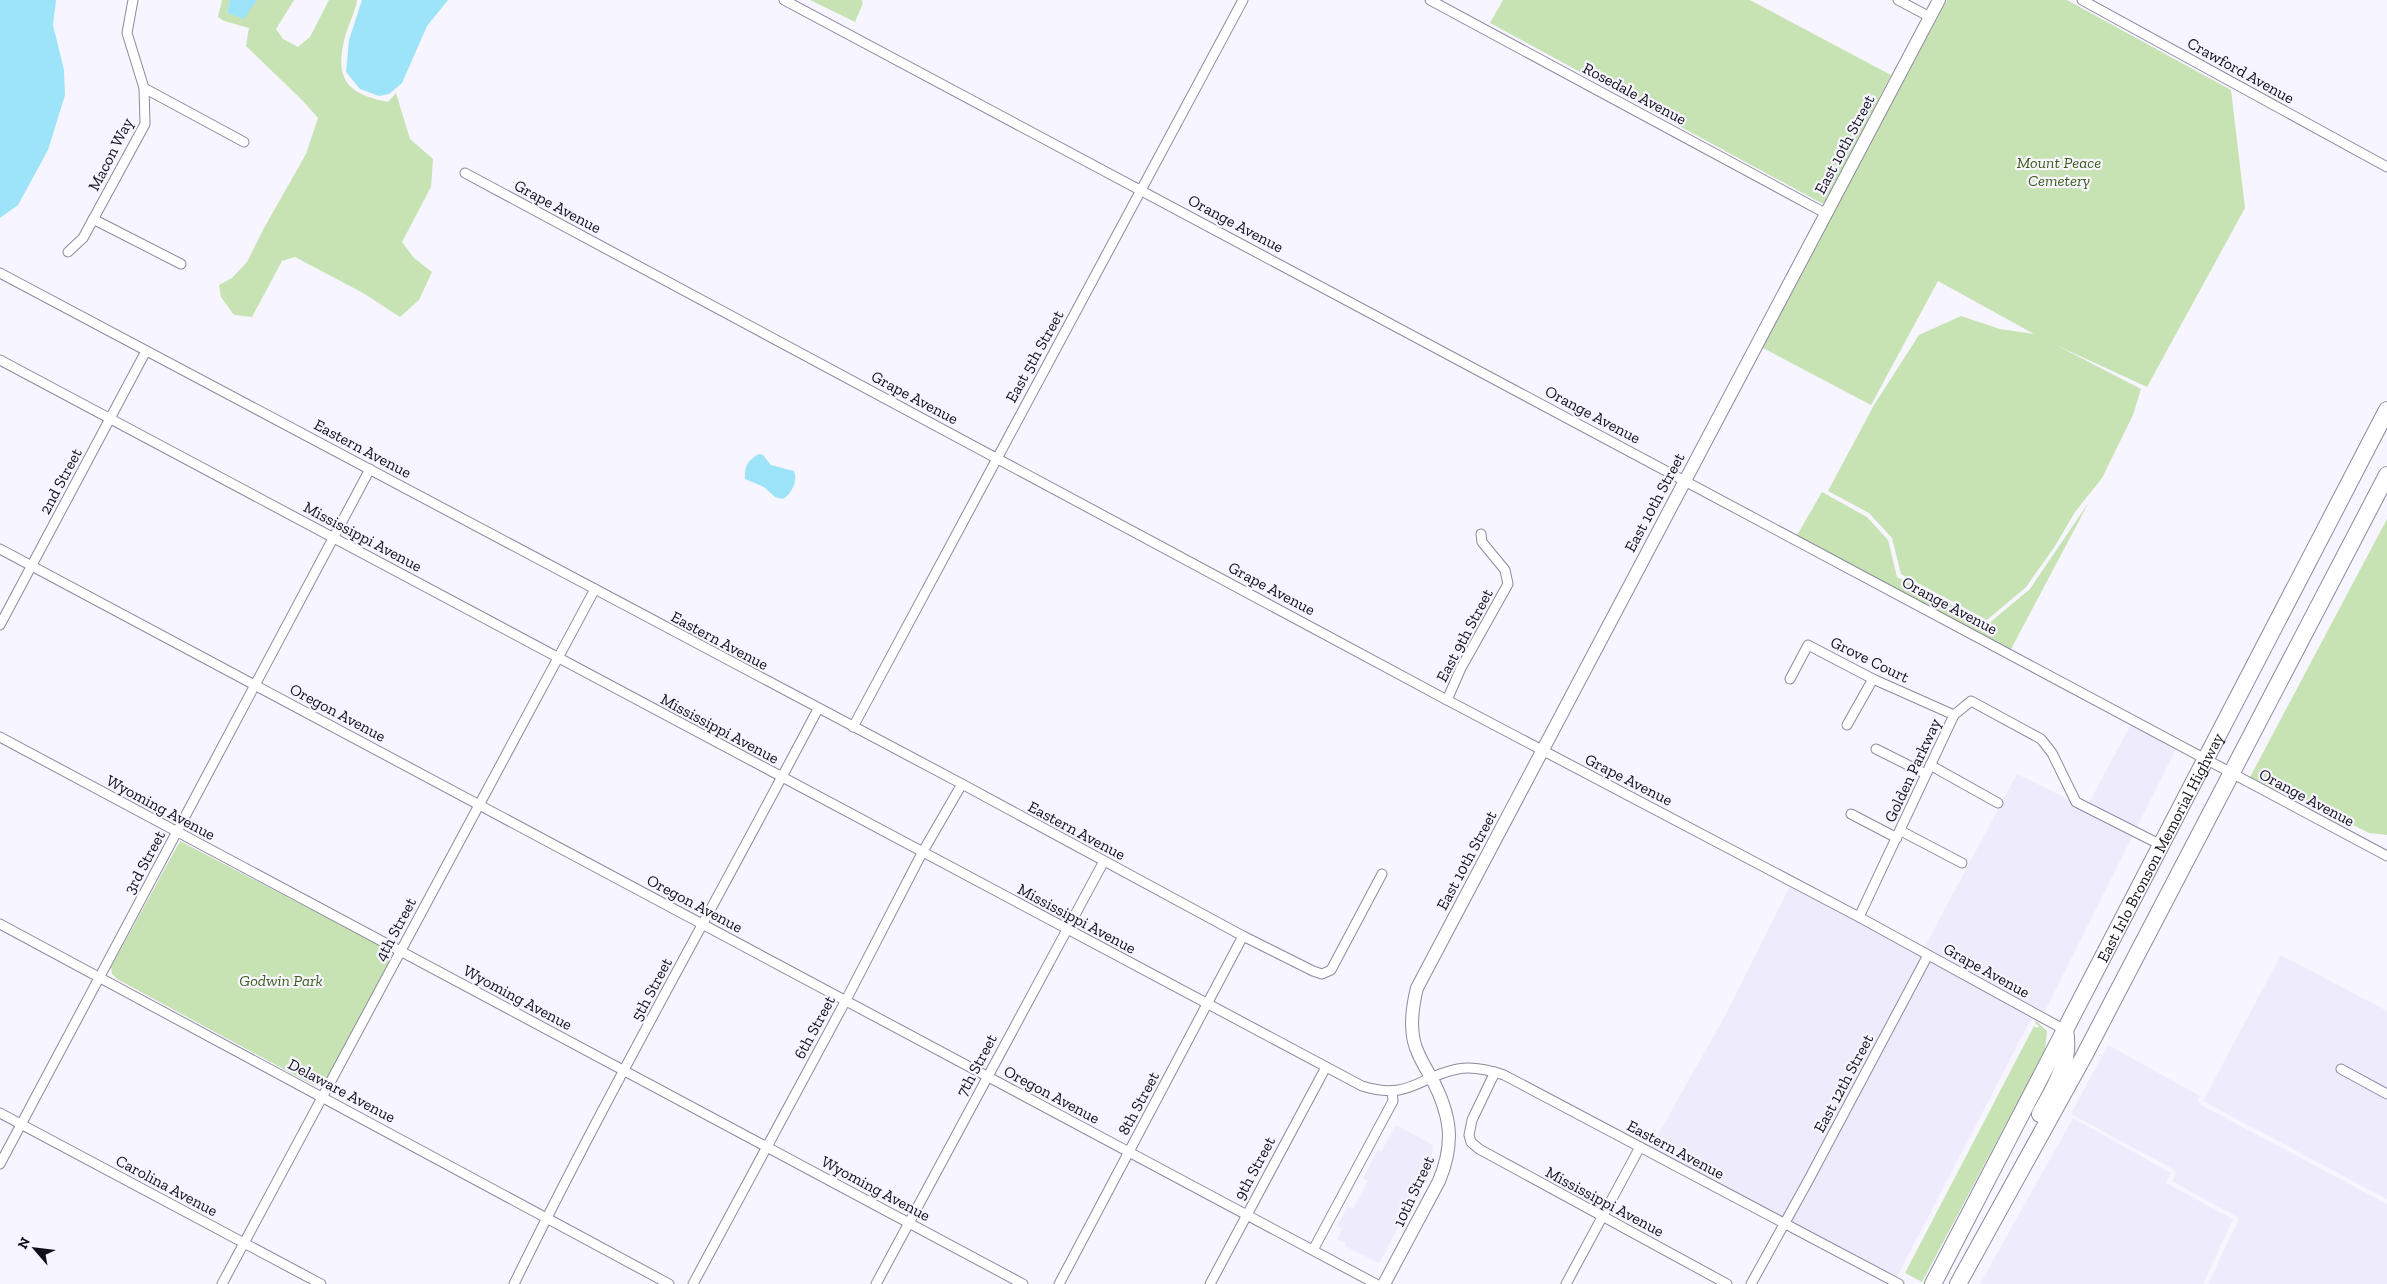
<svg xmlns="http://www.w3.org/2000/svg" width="2387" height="1284" viewBox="0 0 2387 1284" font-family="'Zilla Slab',serif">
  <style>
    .built { fill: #eeebfd }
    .green { fill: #c7e3b3 }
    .water { fill: #9ee4f9 }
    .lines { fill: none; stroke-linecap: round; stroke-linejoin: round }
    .street-casing { stroke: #8e8a9f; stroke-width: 11 }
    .secondary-casing { stroke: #8e8a9f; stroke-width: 14 }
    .highway-casing { stroke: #8e8a9f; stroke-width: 18 }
    .street { stroke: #fff; stroke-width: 9 }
    .secondary { stroke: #fff; stroke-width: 12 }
    .highway { stroke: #fff; stroke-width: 16 }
    .labels { text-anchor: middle; stroke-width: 4.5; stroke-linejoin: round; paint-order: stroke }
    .street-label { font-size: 16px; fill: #121018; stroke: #f7f5ff }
    .park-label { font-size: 16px; font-style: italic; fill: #3b5d17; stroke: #f7f5ff }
  </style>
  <rect width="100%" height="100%" fill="#f7f5ff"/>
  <g class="built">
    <polygon points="2135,717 2180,741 2041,1019 2035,1017 2031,1019 1897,1277 1651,1147 1725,1016 1793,880 1924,948 2017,774 2086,808"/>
    <polygon points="2281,955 2387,1011 2387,1199 2203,1101"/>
    <polygon points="2108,1045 2200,1096 2198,1100 2201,1105 2387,1204 2387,1284 2208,1284 2238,1221 2237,1217 2172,1181 2176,1174 2173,1169 2071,1114"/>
    <polygon points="2073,1118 2171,1173 2166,1183 2233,1219 2203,1284 1980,1284"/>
    <polygon points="1396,1125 1433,1145 1430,1166 1379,1263 1345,1246 1346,1243 1337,1239 1342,1229 1337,1226 1348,1206 1353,1209 1368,1181 1363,1178 1378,1150 1381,1152"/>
  </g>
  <g class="green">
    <path d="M222,0H230L227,13L243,18L257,0H294L276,29L283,39L298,47L310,37L329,0H357C355,13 348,25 345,37C334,79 347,94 388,102L396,93L410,139L433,159L431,187L402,242L414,258L432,272L419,300L400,317L363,293L295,257L282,261L252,317L234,315L221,297L219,285L232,278L247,262L264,228L306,154L318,118L302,100L246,46L249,28L224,21L218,17Z"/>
    <polygon points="810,0 862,0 863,3 855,22"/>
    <polygon points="1503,0 1750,0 1891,75 1828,199 1823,204 1490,23"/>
    <polygon points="1947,0 2067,0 2231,90 2245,208 2147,387 2056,345 2141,389 2133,415 2102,478 2075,512 2055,546 2026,587 1987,620 1901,574 1892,538 1869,513 1828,491 1874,405 1919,335 1961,316 2000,329 2034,334 1938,281 1871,405 1761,347"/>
    <polygon points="1822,492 1867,517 1888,540 1897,577 1988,624 2030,589 2089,502 2010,651 1796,537"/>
    <polygon points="2387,519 2387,835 2369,833 2315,806 2249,779"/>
    <polygon points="180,841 387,949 390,960 325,1083 318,1086 313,1085 117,979 112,974 111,967"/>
    <polygon points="2036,1021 2047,1031 2045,1050 1922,1282 1905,1273 2034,1026 2037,1028 2039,1026 2035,1023"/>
  </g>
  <g class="water">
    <polygon points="0,0 56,0 53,25 64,70 65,95 48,150 18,205 0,218"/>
    <polygon points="230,0 257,0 244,19 227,13"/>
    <polygon points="362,0 448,0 427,26 402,83 389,94 379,96 360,89 346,72 349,40"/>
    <path d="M759,454L763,455L771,465L794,471C798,481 792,493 783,499L775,497L764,487L745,479C744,466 748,460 759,454Z"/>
  </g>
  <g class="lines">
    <defs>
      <g id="street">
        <polyline points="784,0 2387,856"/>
        <polyline points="1430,0 1825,213"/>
        <polyline points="1898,0 1930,17"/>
        <polyline points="2082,0 2387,167"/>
        <polyline points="144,88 244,142"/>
        <polyline points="465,173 1447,700 1859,917 2065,1030"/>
        <polyline points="93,219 181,264"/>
        <polyline points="68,252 83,238 145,124 144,88 127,33 133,0"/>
        <polyline points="0,273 962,784 1243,936 1313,971 1322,974 1331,970 1382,874"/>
        <path d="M0,360L1362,1086C1410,1101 1419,1076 1458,1069C1473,1066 1489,1070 1504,1075L1899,1284"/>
        <polyline points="0,549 1376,1284"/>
        <polyline points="0,625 146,351"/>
        <polyline points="1790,679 1808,645 1873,679 1954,715"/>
        <polyline points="1447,700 1461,668 1508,584 1505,570 1482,542 1481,534"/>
        <polyline points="1847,725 1873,679"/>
        <polyline points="853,727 1243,0"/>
        <polyline points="0,737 1023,1284"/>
        <polyline points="1876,749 1926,774"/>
        <polyline points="1930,765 1998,803"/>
        <polyline points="1851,814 1897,838"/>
        <polyline points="1901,831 1962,863"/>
        <polyline points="1859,917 1954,715 1971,701 2041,739 2052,753 2076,802 2161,845"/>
        <polyline points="0,924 669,1284"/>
        <polyline points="2341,1069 2387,1094"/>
        <polyline points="1495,1072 1472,1120 1469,1135 1471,1142 1479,1149 1727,1284"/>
        <polyline points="0,1113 321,1284"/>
        <polyline points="0,1164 370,469"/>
        <polyline points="1313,1250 1393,1101 1392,1091"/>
        <polyline points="222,1284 595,589"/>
        <path d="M514,1284C609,1090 717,901 818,709"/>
        <polyline points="693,1284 846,1000 922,853 962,784"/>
        <polyline points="876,1284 1104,861"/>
        <polyline points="1059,1284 1243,936"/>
        <polyline points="1210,1284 1326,1067"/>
        <polyline points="1566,1284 1640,1147"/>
        <polyline points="1751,1284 1808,1181 1928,955"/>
      </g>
      <path id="secondary" d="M1384,1284L1439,1181C1455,1143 1451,1115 1432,1079C1426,1069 1420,1059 1416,1048C1409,1029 1412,1008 1417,988L1939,0"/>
      <g id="highway">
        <path d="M2040,1114C2056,1085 2071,1063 2065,1030"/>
        <path id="s1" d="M1933,1284L2387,410"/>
        <polyline points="1958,1284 2084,1056 2387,475"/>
      </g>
    </defs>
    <use href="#street" class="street-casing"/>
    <use href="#secondary" class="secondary-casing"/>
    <use href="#highway" class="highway-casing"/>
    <use href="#street" class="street"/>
    <use href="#secondary" class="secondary"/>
    <use href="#highway" class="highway"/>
  </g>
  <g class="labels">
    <g class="street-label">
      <text transform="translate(2241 70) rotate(29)" y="6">Crawford Avenue</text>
      <text transform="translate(1635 93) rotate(28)" y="6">Rosedale Avenue</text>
      <text transform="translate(1844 144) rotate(-62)" y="6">East 10th Street</text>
      <text transform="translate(110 154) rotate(-63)" y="6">Macon Way</text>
      <text transform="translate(558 206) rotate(28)" y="6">Grape Avenue</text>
      <text transform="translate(1236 223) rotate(28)" y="6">Orange Avenue</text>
      <text transform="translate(1034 356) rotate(-61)" y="6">East 5th Street</text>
      <text transform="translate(915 397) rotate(28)" y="6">Grape Avenue</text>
      <text transform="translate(1593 414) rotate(28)" y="6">Orange Avenue</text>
      <text transform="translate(363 448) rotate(28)" y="6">Eastern Avenue</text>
      <text transform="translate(60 481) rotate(-62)" y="6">2nd Street</text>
      <text transform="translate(1654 502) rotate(-62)" y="6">East 10th Street</text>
      <text transform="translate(363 536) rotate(28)" y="6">Mississippi Avenue</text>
      <text transform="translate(1272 588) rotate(28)" y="6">Grape Avenue</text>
      <text transform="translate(1950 605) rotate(28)" y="6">Orange Avenue</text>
      <text transform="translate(1464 635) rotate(-62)" y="6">East 9th Street</text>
      <text transform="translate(720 640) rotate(28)" y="6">Eastern Avenue</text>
      <text transform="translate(1870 659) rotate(26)" y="6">Grove Court</text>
      <text transform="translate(338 712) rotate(28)" y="6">Oregon Avenue</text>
      <text transform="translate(720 728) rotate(28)" y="6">Mississippi Avenue</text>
      <text transform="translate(1912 770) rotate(-65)" y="6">Golden Parkway</text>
      <text transform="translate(1629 779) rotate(27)" y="6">Grape Avenue</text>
      <text transform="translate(2307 797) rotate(28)" y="6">Orange Avenue</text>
      <text transform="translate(161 807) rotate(28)" y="6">Wyoming Avenue</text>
      <text transform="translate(1077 830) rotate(28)" y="6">Eastern Avenue</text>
      <text dy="6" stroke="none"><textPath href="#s1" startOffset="492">East Irlo Bronson Memorial Highway</textPath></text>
      <text transform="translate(1466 860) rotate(-62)" y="6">East 10th Street</text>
      <text transform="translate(144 862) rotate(-62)" y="6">3rd Street</text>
      <text transform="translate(695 903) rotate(28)" y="6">Oregon Avenue</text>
      <text transform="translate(1077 918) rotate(28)" y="6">Mississippi Avenue</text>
      <text transform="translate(395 929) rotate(-62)" y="6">4th Street</text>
      <text transform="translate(1987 970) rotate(29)" y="6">Grape Avenue</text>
      <text transform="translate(651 989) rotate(-62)" y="6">5th Street</text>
      <text transform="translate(518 997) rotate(28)" y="6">Wyoming Avenue</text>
      <text transform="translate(814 1027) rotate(-62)" y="6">6th Street</text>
      <text transform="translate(976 1065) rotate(-62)" y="6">7th Street</text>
      <text transform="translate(1843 1083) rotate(-62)" y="6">East 12th Street</text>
      <text transform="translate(342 1090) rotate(28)" y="6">Delaware Avenue</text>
      <text transform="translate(1052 1094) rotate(28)" y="6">Oregon Avenue</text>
      <text transform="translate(1138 1103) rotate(-62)" y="6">8th Street</text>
      <text transform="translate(1676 1149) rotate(28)" y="6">Eastern Avenue</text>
      <text transform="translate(1254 1168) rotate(-62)" y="6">9th Street</text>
      <text transform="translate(167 1185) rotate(28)" y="6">Carolina Avenue</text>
      <text transform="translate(876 1188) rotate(28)" y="6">Wyoming Avenue</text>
      <text transform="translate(1413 1191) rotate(-65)" y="6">10th Street</text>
      <text transform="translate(1605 1201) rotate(28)" y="6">Mississippi Avenue</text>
    </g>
    <g class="park-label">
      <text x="2059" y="168">Mount Peace<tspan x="2059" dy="18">Cemetery</tspan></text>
      <text x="281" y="986">Godwin Park</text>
    </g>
  </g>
  <g transform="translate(35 1249) rotate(298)" stroke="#f7f5ff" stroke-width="4" paint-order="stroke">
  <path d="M0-4L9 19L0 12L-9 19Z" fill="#121018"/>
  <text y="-8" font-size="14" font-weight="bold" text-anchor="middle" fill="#121018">N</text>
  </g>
</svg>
